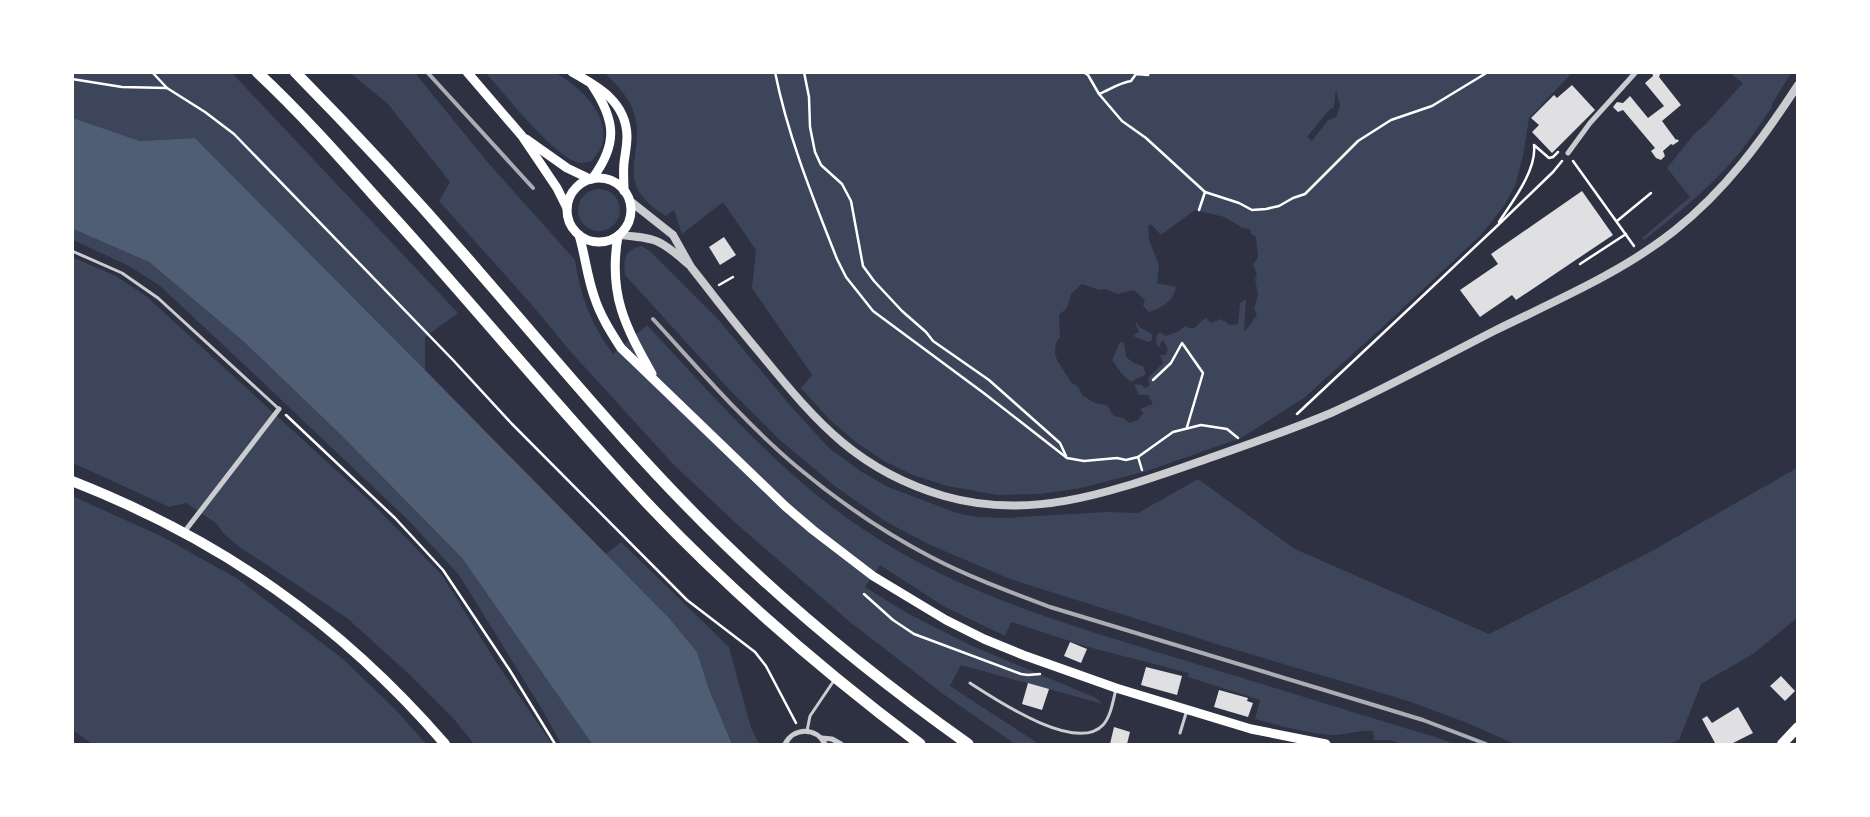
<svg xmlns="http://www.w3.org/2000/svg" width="1870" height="817" viewBox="0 0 1870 817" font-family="'Noto Sans',sans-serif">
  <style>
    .green { fill: #3c4559; fill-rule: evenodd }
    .water { fill: #4f5d75 }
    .building { fill: #e0e0e3 }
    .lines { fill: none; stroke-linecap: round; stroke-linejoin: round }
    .path { stroke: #fff; stroke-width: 2.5 }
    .service { stroke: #caccd0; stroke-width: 3 }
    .minor { stroke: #caccd0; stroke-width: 5 }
    .tertiary { stroke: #caccd0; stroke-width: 8 }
    .secondary { stroke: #fff; stroke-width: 9 }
    .primary { stroke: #fff; stroke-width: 10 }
    .motorway { stroke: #fff; stroke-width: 11 }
    .rail { stroke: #abadb3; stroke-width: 4 }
  </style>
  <rect width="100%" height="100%" fill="#2d3142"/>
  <g class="green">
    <polygon points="73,73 232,73 458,313 425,337 425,370 195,138 140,141 73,118"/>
    <path d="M350,73H415L490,165L575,260C580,296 592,326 613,354L647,325C716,399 778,472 863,529C957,593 1063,623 1170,656C1260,683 1349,711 1438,738L1454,744H1402L1390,740H1374L1373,731C1359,730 1347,735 1334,735C1307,734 1281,726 1255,719L1260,700L1188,677L1189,673L1088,647L1011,622L1005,636L945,607L880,565L865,587L907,613L970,645L1096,698L1103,704L961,665L950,686L1039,744H1015L943,694L850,622L741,528L673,464L570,351L531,304L439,201L450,182L388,104Z"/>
    <path d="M486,73H556C580,87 613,117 601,148C599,153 594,157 592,161C588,162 583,163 580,163C556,160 503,92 486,73Z"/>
    <path d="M605,73H1572L1529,118L1523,156L1515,186L1504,206L1481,235L1387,323L1304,398L1241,438L1147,471L1081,488L1041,494L998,495L947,486L913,475L884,461L856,442L829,419L801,388L812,375L752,288L756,250L723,202L682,234L674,210L666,216C608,181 649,155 633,110C627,95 615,83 605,73ZM1336,89L1340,106L1336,117L1328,120L1312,141L1307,137L1328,111L1334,107ZM1195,210L1224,217L1243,228L1250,229L1251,234L1256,237L1258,257L1253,265L1257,275L1255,279L1258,295L1254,308L1257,315L1244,332L1246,299L1240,303L1238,324L1230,325L1221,319L1211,323L1206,318C1196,323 1197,333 1185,326L1179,331L1166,336L1160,332C1155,336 1155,343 1159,348L1161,342L1164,341L1168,350L1165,355H1160L1163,363L1148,378L1150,385L1145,388L1142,385L1134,384L1139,395H1148L1153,404L1140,409L1143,413L1138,420L1130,423L1123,418L1114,416L1107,405L1095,403L1083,396L1078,387L1071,382L1057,360L1055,353L1056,343L1060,337L1059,315L1067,308L1071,294L1082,284L1099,290L1105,289L1118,294L1134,290L1145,300L1143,306L1149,312C1161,308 1174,301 1176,287L1157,283L1159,265L1149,240L1148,226L1151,224L1161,235Z"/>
    <path d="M1729,73H1791L1772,104V107C1758,127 1745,148 1728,166C1703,193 1674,217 1644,240L1642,238L1690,197L1667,168L1695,133L1705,125L1743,83Z"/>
    <circle cx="599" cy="210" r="21"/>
    <polygon points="73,229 149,262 243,341 341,435 462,558 592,744 561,744 543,711 459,575 408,520 252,372 160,286 129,266 73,240"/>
    <path d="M642,246L651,252L717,318L788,403L829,448L862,472L888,487L957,513L977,517L1005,518L1107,512L1138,513L1198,479L1295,549L1489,634L1650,552L1797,468V618L1753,654L1701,684L1679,740L1667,744H1515L1467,723L1408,701L1223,646L1010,579L928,544L885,521L836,487L780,440L726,386L625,275C623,260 625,249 642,246Z"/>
    <polygon points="72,257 116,276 146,296 371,502 442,575 496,662 552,744 474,744 454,719 411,676 347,618 238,546 224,534 217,524 186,503 169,507 73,463"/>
    <polygon points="1135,323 1138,323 1139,327 1152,334 1152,340 1148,342 1133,336 1139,332"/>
    <polygon points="1120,342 1124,343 1126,357 1134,363 1143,366 1146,374 1131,382 1122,374 1112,360"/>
    <polygon points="72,496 161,536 238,579 343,659 396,710 426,744 92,744 73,730"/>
    <polygon points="621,542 729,647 751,728 759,744 732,744 709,689 697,652 669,618 606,554"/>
  </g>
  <polygon class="water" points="73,118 140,141 195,138 425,370 669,618 697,652 709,689 732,744 592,744 462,558 341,435 243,341 149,262 73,229"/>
  <g class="building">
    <polygon points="1652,72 1661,72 1659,77 1681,105 1662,121 1676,140 1677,139 1679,141 1673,145 1671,144 1663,151 1665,156 1661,160 1656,158 1651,151 1655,148 1623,110 1618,112 1613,107 1617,102 1623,103 1630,96 1648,118 1664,106 1645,83 1653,76"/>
    <polygon points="1572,85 1595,110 1552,153 1532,132 1539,125 1531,118 1554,95 1557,98"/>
    <polygon points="1582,191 1613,235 1516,300 1512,295 1480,317 1460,290 1498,264 1491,254"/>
    <polygon points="724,237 736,255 720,265 709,247"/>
    <polygon points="1070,642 1087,649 1081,663 1064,656"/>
    <polygon points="1146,667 1182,676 1177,695 1141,685"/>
    <polygon points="1781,676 1795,691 1785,701 1770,686"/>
    <polygon points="1028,683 1049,689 1042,710 1022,704"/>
    <polygon points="1219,690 1248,698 1247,701 1253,703 1248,717 1214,707"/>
    <polygon points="1738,707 1753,733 1731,744 1715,743 1702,719 1707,716 1712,723"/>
    <polygon points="1114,727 1130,732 1127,744 1110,744"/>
  </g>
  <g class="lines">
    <g class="path">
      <polyline points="152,72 167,88 205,112 234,134 453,360 512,424 687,600 755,652 766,666 796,723"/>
      <path d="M775,72C788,137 813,198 837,259L846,277L873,311L985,394L1067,458L1084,461L1117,458L1126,460L1138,457L1173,432L1201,425L1227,429L1238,438"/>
      <polyline points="804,72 809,97 810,127 815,152 821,165 842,184 851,201 863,266 874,281 902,311 926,332 933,341 989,380 1060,443 1066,456"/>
      <polyline points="1083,72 1088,75 1099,94 1122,121 1146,138 1205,192 1239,203 1252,210 1266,209 1279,206 1293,198 1305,194 1358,141 1391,120 1432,106 1488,72"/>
      <polyline points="72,79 122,87 167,88"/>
      <path d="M1099,94C1111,89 1119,83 1131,81L1136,74L1148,75L1149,72"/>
      <polyline points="1573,161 1634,246"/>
      <polyline points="1199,210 1205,192"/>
      <polyline points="1617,221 1651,193"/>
      <path d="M1499,222C1512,202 1537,170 1534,145L1549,158L1553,157L1558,152"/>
      <polyline points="1580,264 1626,234"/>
      <polyline points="719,285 733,277"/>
      <polyline points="1153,380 1171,363 1182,343 1203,373 1187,427"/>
      <polyline points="1297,414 1496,227 1553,172 1562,161"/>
      <polyline points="286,415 395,518 443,570 509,669 555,744"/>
      <polyline points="1138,457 1142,470"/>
      <polyline points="864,594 893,620 914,634 1021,674 1028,675 1040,674"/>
    </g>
    <g class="service">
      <polyline points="72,251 122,273 158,298 279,409"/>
      <path d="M970,683C995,699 1076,754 1103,725C1111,716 1113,701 1116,689"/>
      <polyline points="807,731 810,716 835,679"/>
      <polyline points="1180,733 1187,710"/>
    </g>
    <g class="minor">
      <polyline points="1568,153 1590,123 1636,72"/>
      <polyline points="185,531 279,409"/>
      <polyline points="822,738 832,739 841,744"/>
      <path d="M785,744C794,727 816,727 825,744"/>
    </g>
    <g class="tertiary">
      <path d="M630,201L673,235L691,267L702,281C722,307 743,333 764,358C818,424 859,471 944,496C1034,522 1116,490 1201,461C1244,446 1288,431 1331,413C1387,388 1441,358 1496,330C1557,300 1621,273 1674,231C1726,190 1762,140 1798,85"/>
      <path d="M619,235C656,238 660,239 688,264"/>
    </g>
    <g class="secondary">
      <polyline points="467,72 522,136 557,188 567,208"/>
      <path d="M572,72C599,87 626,102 627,136C627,146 625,154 624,163C623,172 624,182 624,191"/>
      <polyline points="526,139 567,168 590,179"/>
      <circle cx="599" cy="210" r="32"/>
      <path d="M592,179C618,144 616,121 592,85"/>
      <path d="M579,235C585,255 587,276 594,296C600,315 610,331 621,348L785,506L813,530L873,576L946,620L984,639L1023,655L1116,688L1251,729L1326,744"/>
      <path d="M618,236C608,294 625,326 652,374"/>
    </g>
    <g class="primary">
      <path d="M72,481C222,540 340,623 445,744"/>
      <polyline points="1782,744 1798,727"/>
    </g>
    <g class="motorway">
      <path d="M257,72C300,112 339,156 378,200C469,299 554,404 646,502C731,592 822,670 920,744"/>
      <path d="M295,72C359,137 421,204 480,273C560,365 637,459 724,543C800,617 882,683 968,744"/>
    </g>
    <g class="rail">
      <polyline points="427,72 533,188"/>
      <path d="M653,319C699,369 744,422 796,466C838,501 883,532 931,557C969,577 1010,592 1050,607L1377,706L1423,720L1486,744"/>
    </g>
  </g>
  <rect width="1870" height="817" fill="none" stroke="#ffffff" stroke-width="148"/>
</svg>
